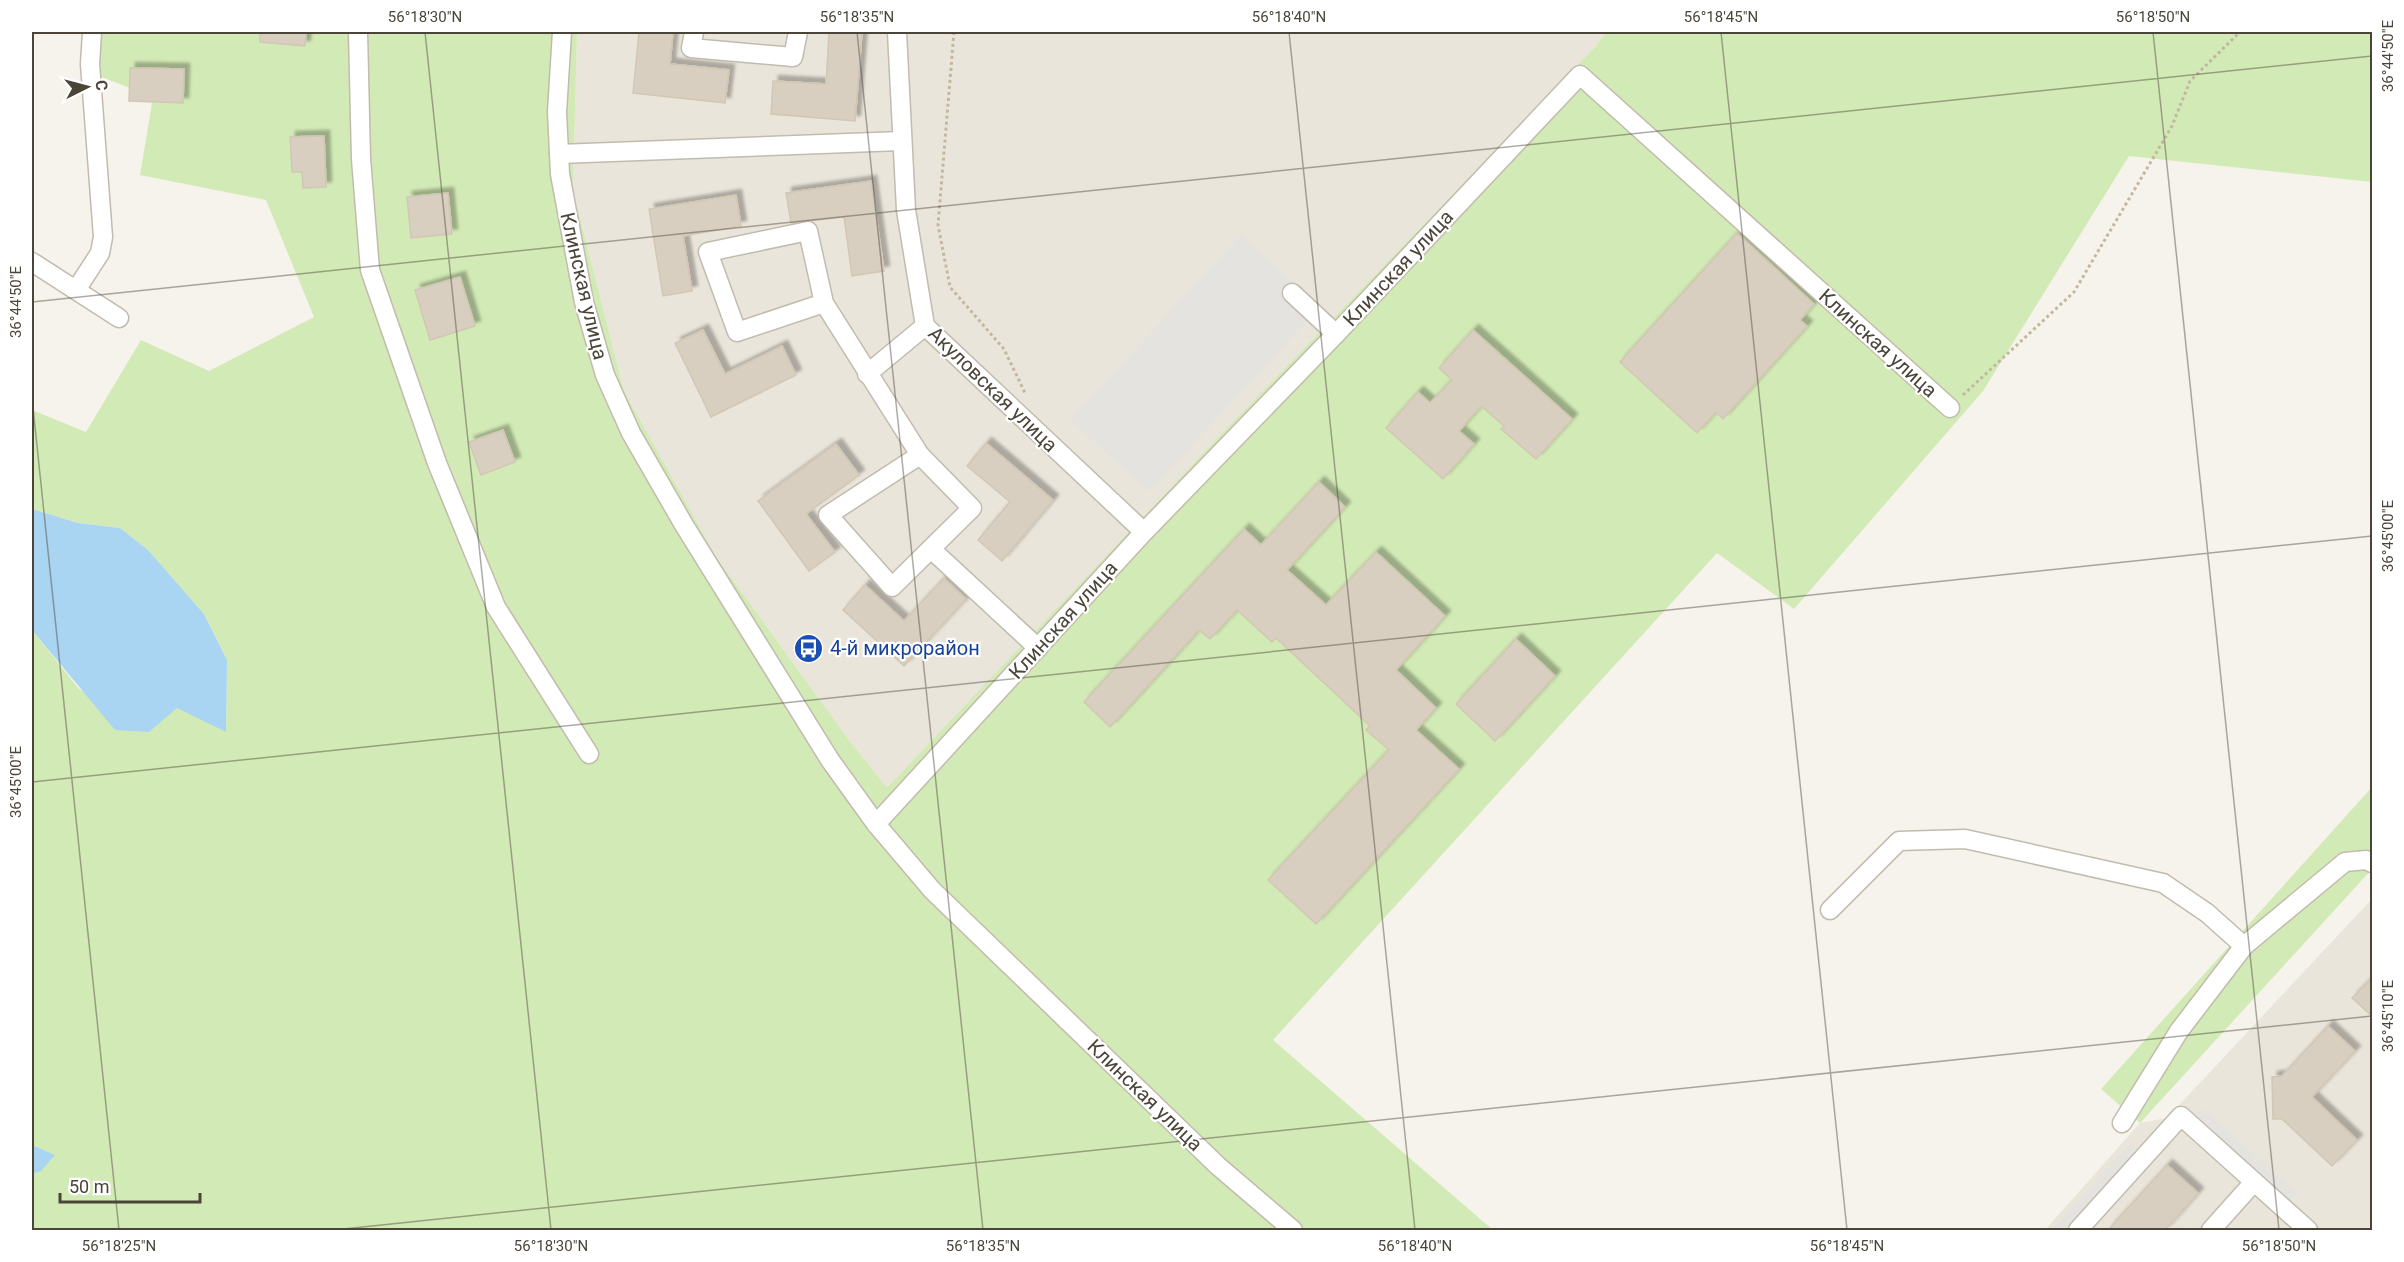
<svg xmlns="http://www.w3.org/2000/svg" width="2404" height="1262" viewBox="0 0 2404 1262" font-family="Roboto,sans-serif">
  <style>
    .residential { fill: #eae5da }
    .green { fill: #d2eab5 }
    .parking { fill: #e5e3e0 }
    .water { fill: #a9d4f2 }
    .building { fill: #d8cfc1; stroke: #d3c7b4; stroke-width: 1.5; filter: url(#shadow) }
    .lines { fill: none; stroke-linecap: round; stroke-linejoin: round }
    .minor-casing { stroke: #c2bbae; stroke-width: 21 }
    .path { stroke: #c4b79f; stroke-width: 3; stroke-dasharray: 3 3; stroke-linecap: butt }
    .minor { stroke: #fff; stroke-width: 18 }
    .ticks { fill: none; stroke: #4b4439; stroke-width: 1.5; stroke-opacity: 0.45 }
    .labels { text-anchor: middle; stroke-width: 4.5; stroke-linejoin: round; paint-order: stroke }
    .street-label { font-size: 20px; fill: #4b4439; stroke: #fff }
    .transit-label { font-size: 20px; fill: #164399; stroke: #fff; text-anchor: start }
    .neatline { fill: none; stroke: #4b4439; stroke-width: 2 }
    .ticks-label { font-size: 15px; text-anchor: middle; fill: #4b4439 }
  </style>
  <defs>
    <filter id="shadow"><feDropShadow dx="5.5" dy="-5.5" stdDeviation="1.5" flood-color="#0004"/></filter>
  </defs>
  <rect width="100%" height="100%" fill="#f6f3ec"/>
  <g class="residential">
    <polygon points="577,32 1607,32 1595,47 1228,427 887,789 848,739 717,558 624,391 573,190"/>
    <polygon points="2372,899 2372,1230 2045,1230 2140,1123 2167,1118"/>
  </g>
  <g class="green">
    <polygon points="83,32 577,32 573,190 624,391 717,558 848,739 887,788 1228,427 1595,47 1607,32 2372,32 2372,182 2129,156 1983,391 1794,609 1717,553 1273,1040 1493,1230 32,1230 32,630 79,689 149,732 177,707 226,732 227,660 204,614 148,550 120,528 78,523 32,509 32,410 86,432 141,340 209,371 314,317 266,200 140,175 153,97 81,69"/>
    <polygon points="2372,787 2372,869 2140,1123 2101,1089"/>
  </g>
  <g class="parking">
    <polygon points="1241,235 1320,307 1149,492 1070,420"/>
    <polygon points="2202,1108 2297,1193 2288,1203 2194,1118"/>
    <polygon points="2130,1144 2139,1153 2069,1230 2052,1230"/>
  </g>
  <g class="water">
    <polygon points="32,509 78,523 120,528 148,550 204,614 227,660 226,732 177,708 149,732 115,730 32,630"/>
    <polygon points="32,1145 55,1155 41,1171 32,1174"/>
  </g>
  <g class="building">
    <polygon points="260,32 306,32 305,46 260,42"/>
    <polygon points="639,32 673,32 670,64 729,70 725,103 633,93"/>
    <polygon points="829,32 862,32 855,121 771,114 773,81 826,84"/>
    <polygon points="130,68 184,69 183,103 129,101"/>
    <polygon points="324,136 326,187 303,188 302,172 292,172 290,137"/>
    <polygon points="871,181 884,271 852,276 844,217 791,223 786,193"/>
    <polygon points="448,193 452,234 411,238 407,197"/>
    <polygon points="736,195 741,226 683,236 692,291 663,296 649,209"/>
    <polygon points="1737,233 1814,304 1800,320 1807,326 1723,419 1716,412 1697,433 1620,362"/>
    <polygon points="460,277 475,326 430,340 415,290"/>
    <polygon points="703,330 725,374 782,346 796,375 711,417 675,343"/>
    <polygon points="1473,330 1572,419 1536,459 1501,429 1504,426 1481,406 1459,431 1474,444 1443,479 1386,428 1418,392 1430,403 1452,380 1439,368"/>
    <polygon points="503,430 515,462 481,475 469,442"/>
    <polygon points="986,443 1053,500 1002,561 978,540 1010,502 967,466"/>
    <polygon points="836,444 859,475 806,514 835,552 809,571 758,501"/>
    <polygon points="1319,482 1345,507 1287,570 1326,605 1376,552 1445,616 1396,670 1436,708 1416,730 1459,769 1316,924 1268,880 1389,750 1366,730 1370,726 1276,638 1272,642 1237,610 1210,639 1199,630 1110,727 1084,702 1244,529 1261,545"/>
    <polygon points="944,578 966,599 904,666 843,610 865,585 904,621"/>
    <polygon points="1516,639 1555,676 1495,741 1456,704"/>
    <polygon points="2373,977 2373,1017 2352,998"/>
    <polygon points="2328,1026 2355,1051 2312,1097 2357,1140 2332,1166 2282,1119 2273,1119 2272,1077 2282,1076"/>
    <polygon points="2167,1165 2198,1193 2177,1217 2165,1230 2108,1230"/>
  </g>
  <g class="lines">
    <defs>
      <g id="minor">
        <polyline points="358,32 361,159 370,270 437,463 496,607 589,754"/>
        <polyline points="562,32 557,112 560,174 584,302 605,375 631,433 684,525 830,760 876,824 932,890 1218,1166 1293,1230"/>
        <polyline points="694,32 691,48 793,57 798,32"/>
        <polyline points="897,32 906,210 925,326 1144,532"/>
        <polyline points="559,154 901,141"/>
        <polyline points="32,262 119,318"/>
        <polyline points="76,290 100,253 103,237 90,64 92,32"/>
        <polyline points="1292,293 1336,334"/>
        <polyline points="824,303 808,231 708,252 737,332 824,303 920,455 972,508 892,587 828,515 920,455"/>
        <polyline points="867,374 925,326"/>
        <polyline points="931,549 1038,648"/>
        <polyline points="876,824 1144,532 1336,334 1580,75 1950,408"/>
        <polyline points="1830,910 1899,841 1965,839 2163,883 2207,913 2244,946"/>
        <polyline points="2122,1123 2179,1031 2244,946 2345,862 2366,860 2372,863"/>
        <polyline points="2078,1230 2181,1116 2308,1230"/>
        <polyline points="2211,1230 2254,1182"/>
      </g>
    </defs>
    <use href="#minor" class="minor-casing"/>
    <g class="path">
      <polyline points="954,32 938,225 950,287 1004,349 1026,395"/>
      <polyline points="1963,395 2074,292 2172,126 2190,81 2240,32"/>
    </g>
    <use href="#minor" class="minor"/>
  </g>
  <path class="ticks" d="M425,32L551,1230M857,32L983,1230M1289,32L1415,1230M1721,32L1847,1230M2153,32L2279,1230M32,302L2372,56M32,398L119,1230M32,782L2372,536M334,1230L2372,1016"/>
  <defs>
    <symbol id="bus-disc" viewBox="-11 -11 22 22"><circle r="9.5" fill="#1a4fb4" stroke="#fff"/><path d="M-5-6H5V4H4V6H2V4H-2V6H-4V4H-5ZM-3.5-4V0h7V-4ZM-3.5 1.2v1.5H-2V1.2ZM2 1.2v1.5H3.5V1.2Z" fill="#fff"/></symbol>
  </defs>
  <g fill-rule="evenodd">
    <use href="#bus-disc" x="792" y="632" width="33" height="33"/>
  </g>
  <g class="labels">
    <g class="street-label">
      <text transform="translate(1398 268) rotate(-47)" y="7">Клинская улица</text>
      <text transform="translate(584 286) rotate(77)" y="7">Клинская улица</text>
      <text transform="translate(1878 343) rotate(42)" y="7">Клинская улица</text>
      <text transform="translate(993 389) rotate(44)" y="7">Акуловская улица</text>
      <text transform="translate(1063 620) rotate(-48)" y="7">Клинская улица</text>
      <text transform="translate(1145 1095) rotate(44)" y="7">Клинская улица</text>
    </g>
    <g class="transit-label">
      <text x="830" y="655">4-й микрорайон</text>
    </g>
  </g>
  <rect width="2404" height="1262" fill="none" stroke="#ffffff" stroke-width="66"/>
  <g transform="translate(87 87) rotate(84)" stroke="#ffffff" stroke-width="4.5" paint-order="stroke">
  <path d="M0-4.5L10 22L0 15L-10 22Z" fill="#4b4439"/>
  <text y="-9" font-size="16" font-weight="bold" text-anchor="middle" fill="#4b4439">С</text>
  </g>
  <path d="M60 1193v9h140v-9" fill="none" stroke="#4b4439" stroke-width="3"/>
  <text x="69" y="1193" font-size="18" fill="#4b4439" stroke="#ffffff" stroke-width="4.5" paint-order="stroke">50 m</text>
  <rect x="33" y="33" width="2338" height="1196" class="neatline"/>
  <g class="ticks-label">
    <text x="425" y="22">56°18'30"N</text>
    <text x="857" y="22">56°18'35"N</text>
    <text x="1289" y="22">56°18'40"N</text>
    <text x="1721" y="22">56°18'45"N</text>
    <text x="2153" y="22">56°18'50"N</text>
    <text transform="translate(2388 56) rotate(-90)" y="5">36°44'50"E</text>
    <text transform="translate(16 302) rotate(-90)" y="5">36°44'50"E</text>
    <text transform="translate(2388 536) rotate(-90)" y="5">36°45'00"E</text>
    <text transform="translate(16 782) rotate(-90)" y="5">36°45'00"E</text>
    <text transform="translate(2388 1016) rotate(-90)" y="5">36°45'10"E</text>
    <text x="119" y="1251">56°18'25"N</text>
    <text x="551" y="1251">56°18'30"N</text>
    <text x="983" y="1251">56°18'35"N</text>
    <text x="1415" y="1251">56°18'40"N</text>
    <text x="1847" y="1251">56°18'45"N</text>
    <text x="2279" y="1251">56°18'50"N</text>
  </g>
</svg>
